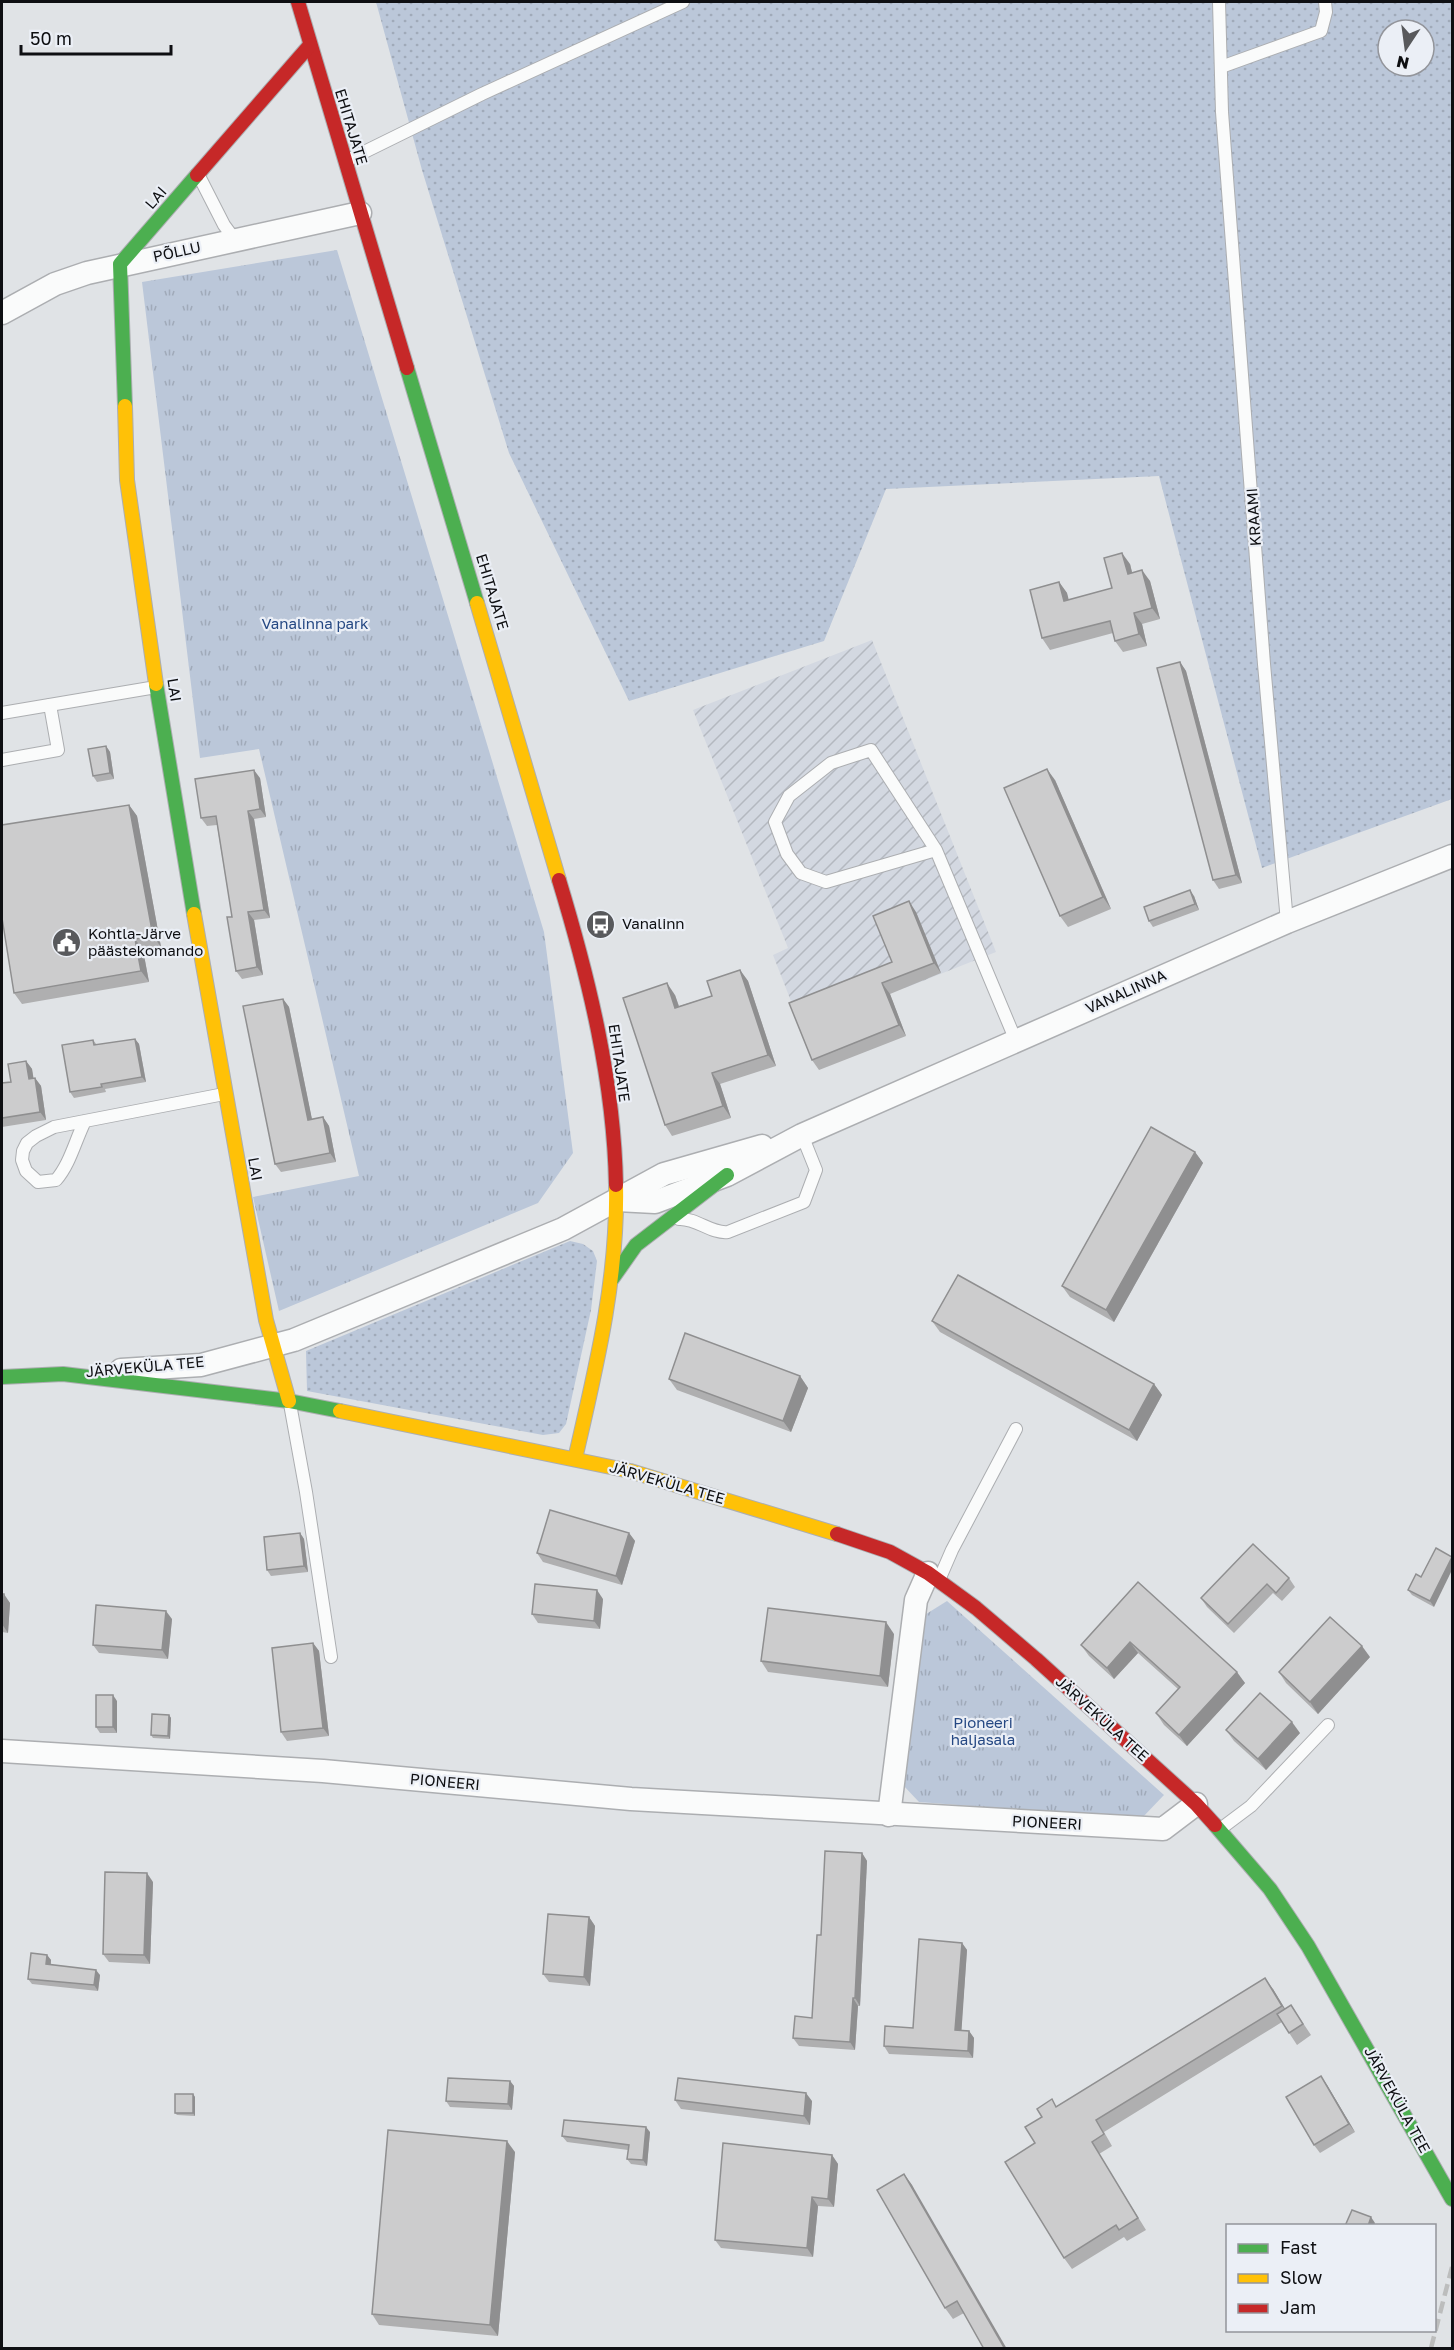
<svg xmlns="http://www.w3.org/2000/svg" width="1454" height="2350" viewBox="0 0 1454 2350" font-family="'Golos Text',sans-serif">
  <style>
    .industrial { fill: url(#industrial-furrows) }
    .grass { fill: url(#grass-dots); fill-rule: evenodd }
    .park { fill: url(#park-tufts) }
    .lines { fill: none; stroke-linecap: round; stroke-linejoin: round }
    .lane-casing { stroke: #acaeb1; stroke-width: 14 }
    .street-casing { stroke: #acaeb1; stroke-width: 25 }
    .fast-casing { stroke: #acaeb1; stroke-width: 16 }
    .slow-casing { stroke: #acaeb1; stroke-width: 16 }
    .jam-casing { stroke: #acaeb1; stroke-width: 16 }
    .lane { stroke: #fafbfb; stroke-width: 12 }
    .street { stroke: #fafbfb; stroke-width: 22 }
    .fast { stroke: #4caf50; stroke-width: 14 }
    .slow { stroke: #ffc107; stroke-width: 14 }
    .jam { stroke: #c62828; stroke-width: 14 }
    .rail { stroke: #bcbdbd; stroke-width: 4.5; stroke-dasharray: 12 6; stroke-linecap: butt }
    .wall { fill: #afafb0 }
    .shaded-wall { fill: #8f8f90 }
    .building { fill: #cccccd; stroke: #8f8f90; stroke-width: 1.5 }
    .labels { text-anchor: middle; stroke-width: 4.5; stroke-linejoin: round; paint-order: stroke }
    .street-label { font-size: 15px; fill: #0e0f12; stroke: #ebeff6 }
    .park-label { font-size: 15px; fill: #254883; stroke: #ebeff6 }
    .poi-label { font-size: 15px; fill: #0e0f12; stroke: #ebeff6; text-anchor: start }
  </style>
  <defs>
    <pattern id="industrial-furrows" width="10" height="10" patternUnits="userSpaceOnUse" patternTransform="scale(1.5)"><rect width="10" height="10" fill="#d3d8e1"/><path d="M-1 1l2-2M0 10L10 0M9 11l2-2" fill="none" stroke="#b4b8c0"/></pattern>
    <pattern id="grass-dots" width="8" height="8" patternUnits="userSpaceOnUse" patternTransform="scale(1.5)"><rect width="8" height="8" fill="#bbc7d9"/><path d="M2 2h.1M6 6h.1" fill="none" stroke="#a0aab9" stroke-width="1.8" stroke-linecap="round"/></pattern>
    <pattern id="park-tufts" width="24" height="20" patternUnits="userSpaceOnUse" patternTransform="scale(1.5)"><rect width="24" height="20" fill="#bbc7d9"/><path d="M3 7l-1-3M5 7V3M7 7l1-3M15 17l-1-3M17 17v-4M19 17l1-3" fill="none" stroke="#a0aab9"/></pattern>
  </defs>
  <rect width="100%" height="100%" fill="#e0e3e6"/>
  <polygon class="industrial" points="872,640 996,952 905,988 899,973 796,1014 773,955 788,948 693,710"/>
  <g class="grass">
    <path d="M376,2H1452V799L1262,868L1159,476L886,489L824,641L629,701L509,453L422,170ZM1388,30H1424V66H1388Z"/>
    <polygon points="570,1241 583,1244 593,1251 597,1261 591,1310 566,1424 559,1433 543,1435 307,1391 306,1351"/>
  </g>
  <g class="park">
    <polygon points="337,250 544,932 573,1153 538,1203 279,1311 253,1197 359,1176 259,749 200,758 142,282"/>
    <polygon points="947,1601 1164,1795 1141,1819 919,1802 902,1784 923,1616"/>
  </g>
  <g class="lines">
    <defs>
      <g id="lane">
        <polyline points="1219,2 1222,112 1264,664 1287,922"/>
        <polyline points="1221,67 1321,31 1326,12 1325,2"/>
        <polyline points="348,160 482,94 683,2"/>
        <polyline points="200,178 224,225 235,240"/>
        <polyline points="2,713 156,687"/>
        <polyline points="2,760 58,750 50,705"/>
        <polyline points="936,850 871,750 831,763 789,796 775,822 787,854 801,873 826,882 936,850 1016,1041"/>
        <path d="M85,1121C75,1141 70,1164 56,1180L38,1182L26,1171L22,1160L23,1151L27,1143L36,1136L54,1127L224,1094"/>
        <path d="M679,1219C697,1218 711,1234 728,1232L804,1202L816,1170L802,1135"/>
        <polyline points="290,1404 306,1492 331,1657"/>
        <polyline points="939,1580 952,1550 1016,1429"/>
        <polyline points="1219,1830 1251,1806 1328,1725"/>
      </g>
      <g id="street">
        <polyline points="2,313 55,284 87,273 360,213"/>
        <polyline points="617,1200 655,1202 727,1175 802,1135 1287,922 1452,856"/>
        <polyline points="121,1370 201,1365 294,1340 563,1229 664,1174 762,1146"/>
        <polyline points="2,1751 323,1771 631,1799 1163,1829 1196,1804"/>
        <polyline points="889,1815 916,1600 928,1573"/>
      </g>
      <g id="fast">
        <polyline points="407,368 477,603"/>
        <polyline points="125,406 120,264 197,175"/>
        <polyline points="156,684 194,914"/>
        <polyline points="612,1279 636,1245 727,1175"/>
        <polyline points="2,1377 63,1374 289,1401 340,1411"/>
        <polyline points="1215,1825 1270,1889 1308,1946 1452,2199"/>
      </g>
      <g id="slow">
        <polyline points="125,406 127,480 156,684"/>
        <polyline points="477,603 559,880"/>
        <polyline points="194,914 266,1320 289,1401"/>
        <polyline points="340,1411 630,1471 837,1534"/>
        <path d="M575,1459C596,1368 618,1279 616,1185"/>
      </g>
      <g id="jam">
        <polyline points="298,2 407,368"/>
        <polyline points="197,175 310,45"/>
        <path d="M559,880C589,979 614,1081 616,1185"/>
        <polyline points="837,1534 890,1552 928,1573 976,1608 1036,1659 1196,1804 1215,1825"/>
      </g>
    </defs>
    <use href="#lane" class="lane-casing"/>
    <use href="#street" class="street-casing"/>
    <use href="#fast" class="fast-casing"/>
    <use href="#slow" class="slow-casing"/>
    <use href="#jam" class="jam-casing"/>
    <use href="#lane" class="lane"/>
    <use href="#street" class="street"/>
    <use href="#fast" class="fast"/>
    <use href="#slow" class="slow"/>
    <use href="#jam" class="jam"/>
    <polyline class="rail" points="1431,2348 1452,2267"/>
  </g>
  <g class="wall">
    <polygon points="1130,564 1132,572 1150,581 1160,619 1142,624 1147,646 1123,652 1115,641 1113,633 1050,650 1042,638 1059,582 1067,593 1068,600 1112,588"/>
    <polygon points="1180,662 1186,671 1242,883 1219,889 1213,880"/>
    <polygon points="106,746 110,752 114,779 97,782 93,776"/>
    <polygon points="260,778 266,817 254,819 270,918 254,920 263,975 242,979 236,971 232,917 217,825 207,826 201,818"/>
    <polygon points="1055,780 1111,909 1068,927 1060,916"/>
    <polygon points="129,805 137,816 161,947 143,950 149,982 22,1004 14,993"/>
    <polygon points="1194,896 1199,910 1153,927 1149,921"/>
    <polygon points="916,912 941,973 890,994 906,1036 819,1070 812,1060 892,962"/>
    <polygon points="740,970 748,981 776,1066 720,1084 731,1118 672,1136 665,1125 675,995 679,1006 712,996"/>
    <polygon points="283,999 289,1007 312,1120 323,1117 329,1126 336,1162 281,1172 275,1164"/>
    <polygon points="135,1039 139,1044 146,1082 105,1089 106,1092 74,1098 70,1092 93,1040 97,1045"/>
    <polygon points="26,1061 32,1069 33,1078 35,1078 41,1086 46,1120 2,1127 2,1083 11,1082"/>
    <polygon points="1195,1152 1203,1163 1114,1322 1070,1297 1062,1286"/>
    <polygon points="932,1321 1154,1384 1162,1395 1137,1441 940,1332"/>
    <polygon points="800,1376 808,1388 791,1432 677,1390 669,1379"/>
    <polygon points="300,1533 304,1539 308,1572 271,1576 267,1570"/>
    <polygon points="629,1533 635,1541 622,1585 543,1562 537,1553"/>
    <polygon points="1421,1577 1434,1607 1412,1595 1408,1590"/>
    <polygon points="1289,1578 1295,1587 1282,1601 1273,1593 1234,1633 1207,1607 1201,1598"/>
    <polygon points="1138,1582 1245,1683 1187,1746 1164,1725 1156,1713 1178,1689 1138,1653 1114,1679 1089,1656 1081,1645"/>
    <polygon points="2,1594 10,1603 8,1633 2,1632"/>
    <polygon points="603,1599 600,1629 538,1623 532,1614"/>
    <polygon points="172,1619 168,1659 99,1653 93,1645"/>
    <polygon points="894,1634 888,1687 768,1672 761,1661"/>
    <polygon points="313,1643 319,1651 329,1736 287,1741 281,1732"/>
    <polygon points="1370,1657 1318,1714 1286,1683 1279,1672"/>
    <polygon points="117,1701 117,1733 100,1733 96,1727"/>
    <polygon points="169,1715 171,1718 170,1739 153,1738 151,1735"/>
    <polygon points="1226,1730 1300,1733 1266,1770 1234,1741"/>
    <polygon points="862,1853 867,1861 860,2006 858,2006 855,2050 799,2046 793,2038 812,2018 821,1935"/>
    <polygon points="153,1882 150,1964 109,1962 103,1954"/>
    <polygon points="589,1917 595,1926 590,1986 549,1982 543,1974"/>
    <polygon points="962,1943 967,1950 961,2030 969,2031 974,2038 973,2058 889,2054 884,2046 913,2028"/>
    <polygon points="47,1955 51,1960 51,1965 100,1975 98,1991 32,1984 28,1979"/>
    <polygon points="1273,1989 1285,2009 1291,2005 1311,2035 1297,2045 1282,2022 1104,2132 1112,2146 1099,2154 1146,2230 1127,2241 1124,2237 1072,2269 1064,2258 1035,2143 1042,2117 1057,2106"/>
    <polygon points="510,2081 514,2086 512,2110 450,2107 446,2101"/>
    <polygon points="1327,2085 1355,2132 1320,2153 1314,2145"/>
    <polygon points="193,2094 195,2097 195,2116 177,2115 175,2113"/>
    <polygon points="675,2100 812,2101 810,2125 681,2109"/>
    <polygon points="650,2132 647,2166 631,2164 627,2159 628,2150 567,2142 562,2136"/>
    <polygon points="515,2152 498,2336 379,2325 372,2314"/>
    <polygon points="832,2155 838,2164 834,2207 818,2206 813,2257 721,2248 715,2240"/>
    <polygon points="904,2174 912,2185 964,2313 953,2319 945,2308"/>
  </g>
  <g class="shaded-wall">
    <polygon points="1122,553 1130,564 1135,585 1128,574"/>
    <polygon points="1142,570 1150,581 1160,619 1152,608"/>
    <polygon points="1059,582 1067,593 1072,612 1064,601"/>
    <polygon points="1134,613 1142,624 1147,646 1139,634"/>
    <polygon points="1180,662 1186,671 1242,883 1236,875"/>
    <polygon points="106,746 110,752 114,779 110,773"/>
    <polygon points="1047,769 1055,780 1111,909 1103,897"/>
    <polygon points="254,770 260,778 266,817 260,809"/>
    <polygon points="129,805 137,816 161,947 153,936"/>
    <polygon points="248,811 254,819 270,918 264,910"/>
    <polygon points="1190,890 1194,896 1199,910 1195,904"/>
    <polygon points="909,901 916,912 941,973 934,963"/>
    <polygon points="248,912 254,920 263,975 257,967"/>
    <polygon points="135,939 143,950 149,982 141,971"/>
    <polygon points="740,970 748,981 776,1066 768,1055"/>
    <polygon points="667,983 675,995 683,1019 675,1008"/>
    <polygon points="882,983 890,994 906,1036 899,1025"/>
    <polygon points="283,999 289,1007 314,1129 308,1120"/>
    <polygon points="135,1039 139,1044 146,1082 142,1077"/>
    <polygon points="26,1061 32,1069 35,1087 29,1079"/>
    <polygon points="712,1073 720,1084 731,1118 723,1106"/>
    <polygon points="35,1078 41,1086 46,1120 40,1112"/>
    <polygon points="323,1117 329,1126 336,1162 330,1153"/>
    <polygon points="1195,1152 1203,1163 1114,1322 1106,1310"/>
    <polygon points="800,1376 808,1388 791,1432 783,1421"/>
    <polygon points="1154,1384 1162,1395 1137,1441 1129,1430"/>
    <polygon points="300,1533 304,1539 308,1572 304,1566"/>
    <polygon points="629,1533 635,1541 622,1585 616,1576"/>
    <polygon points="1452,1557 1452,1570 1434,1607 1430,1601"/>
    <polygon points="597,1590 603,1599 600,1629 594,1621"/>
    <polygon points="4,1594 10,1603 8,1633 2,1624"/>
    <polygon points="166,1611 172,1619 168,1659 162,1650"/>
    <polygon points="886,1622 894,1634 888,1687 880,1676"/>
    <polygon points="1130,1642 1138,1653 1114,1679 1107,1668"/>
    <polygon points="313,1643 319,1651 329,1736 323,1728"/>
    <polygon points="1362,1646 1370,1657 1318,1714 1310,1702"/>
    <polygon points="1237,1672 1245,1683 1187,1746 1179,1735"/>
    <polygon points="113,1695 117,1701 117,1733 113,1727"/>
    <polygon points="169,1715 171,1718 170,1739 168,1736"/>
    <polygon points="1292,1722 1300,1733 1266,1770 1258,1759"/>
    <polygon points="862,1853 867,1861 860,2006 855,1998"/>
    <polygon points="147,1873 153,1882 150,1964 144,1955"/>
    <polygon points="589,1917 595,1926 590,1986 584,1977"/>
    <polygon points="962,1943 967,1950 961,2038 955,2030"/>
    <polygon points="47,1955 51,1960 50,1970 46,1964"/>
    <polygon points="96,1970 100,1975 98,1991 94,1985"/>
    <polygon points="1265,1978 1273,1989 1290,2017 1282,2006"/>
    <polygon points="853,1998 858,2006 855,2050 850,2042"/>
    <polygon points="969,2031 974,2038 973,2058 968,2051"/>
    <polygon points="1321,2076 1327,2085 1355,2132 1349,2124"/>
    <polygon points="510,2081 514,2086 512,2110 508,2104"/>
    <polygon points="806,2093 812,2101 810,2125 804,2116"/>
    <polygon points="193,2094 195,2097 195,2116 193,2113"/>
    <polygon points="646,2127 650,2132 647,2166 643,2160"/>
    <polygon points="507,2141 515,2152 498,2336 490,2325"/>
    <polygon points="832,2155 838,2164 834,2207 828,2199"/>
    <polygon points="904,2174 912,2185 1007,2349 1005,2349"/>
    <polygon points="812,2197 818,2206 813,2257 807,2248"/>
    <polygon points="1371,2217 1375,2223 1374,2226 1368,2226"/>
  </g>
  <g class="building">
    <polygon points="1122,553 1128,574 1142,570 1152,608 1134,613 1139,634 1115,641 1110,621 1042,638 1030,590 1059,582 1064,601 1112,588 1104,558"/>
    <polygon points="1180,662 1236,875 1213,880 1157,668"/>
    <polygon points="106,746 110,773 93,776 88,749"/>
    <polygon points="1047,769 1103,897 1060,916 1004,788"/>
    <polygon points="254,770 260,809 248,811 264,910 248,912 257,967 236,971 227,917 232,917 216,816 201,818 195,779"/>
    <polygon points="129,805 153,936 135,939 141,971 14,993 2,918 2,825"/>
    <polygon points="1190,890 1195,904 1149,921 1144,907"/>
    <polygon points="909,901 934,963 882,983 899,1025 812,1060 789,1003 892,962 873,916"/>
    <polygon points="740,970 768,1055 712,1073 723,1106 665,1125 623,998 667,983 675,1008 712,996 707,981"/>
    <polygon points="283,999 308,1120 323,1117 330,1153 275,1164 243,1006"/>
    <polygon points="135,1039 142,1077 101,1084 102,1087 70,1092 62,1045 93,1040 94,1045"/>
    <polygon points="26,1061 29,1079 35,1078 40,1112 2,1118 2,1083 11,1082 8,1064"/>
    <polygon points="1151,1127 1195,1152 1106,1310 1062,1286"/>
    <polygon points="958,1275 1154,1384 1129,1430 932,1321"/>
    <polygon points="685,1333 800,1376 783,1421 669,1379"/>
    <polygon points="550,1510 629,1533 616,1576 537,1553"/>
    <polygon points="300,1533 304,1566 267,1570 264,1537"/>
    <polygon points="1253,1544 1289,1578 1276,1593 1267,1584 1228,1624 1201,1598"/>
    <polygon points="1436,1548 1452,1557 1430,1601 1408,1590 1416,1574 1421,1577"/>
    <polygon points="1138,1582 1237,1672 1179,1735 1156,1713 1180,1687 1130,1642 1107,1668 1081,1645"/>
    <polygon points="535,1584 597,1590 594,1621 532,1614"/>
    <polygon points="2,1594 4,1594 2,1624"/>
    <polygon points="96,1605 166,1611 162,1650 93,1645"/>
    <polygon points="768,1608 886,1622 880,1676 761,1661"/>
    <polygon points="1330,1617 1362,1646 1310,1702 1279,1672"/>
    <polygon points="313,1643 323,1728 281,1732 272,1648"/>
    <polygon points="1260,1693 1292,1722 1258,1759 1226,1730"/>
    <rect x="96" y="1695" width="17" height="32"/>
    <polygon points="152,1714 169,1715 168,1736 151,1735"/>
    <polygon points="825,1851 862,1853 855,1998 853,1998 850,2042 793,2038 795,2016 812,2018 817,1935 821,1935"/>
    <polygon points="105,1872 147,1873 144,1955 103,1954"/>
    <polygon points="548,1914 589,1917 584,1977 543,1974"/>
    <polygon points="919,1939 962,1943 955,2030 969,2031 968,2051 884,2046 885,2026 913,2028"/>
    <polygon points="31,1953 47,1955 46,1964 96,1970 94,1985 28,1979"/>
    <polygon points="1265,1978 1282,2006 1096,2120 1104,2134 1092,2142 1138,2218 1119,2230 1116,2225 1064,2258 1005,2162 1035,2143 1025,2127 1042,2117 1037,2109 1052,2099 1056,2107"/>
    <polygon points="1291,2005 1303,2024 1289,2033 1277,2014"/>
    <polygon points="1321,2076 1349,2124 1314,2145 1286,2097"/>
    <polygon points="448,2078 510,2081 508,2104 446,2101"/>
    <polygon points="678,2078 806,2093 804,2116 675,2100"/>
    <rect x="175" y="2094" width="18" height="19"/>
    <polygon points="564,2120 646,2127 643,2160 627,2159 629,2145 562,2136"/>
    <polygon points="388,2130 507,2141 490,2325 372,2314"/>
    <polygon points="723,2143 832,2155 828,2199 812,2197 807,2248 715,2240"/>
    <polygon points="904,2174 1005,2349 984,2349 957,2301 945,2308 877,2190"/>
    <polygon points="1352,2210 1371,2217 1368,2226 1345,2226"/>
  </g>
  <defs>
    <symbol id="bus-disc" viewBox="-11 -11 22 22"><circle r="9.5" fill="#58595c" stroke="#ebeff6"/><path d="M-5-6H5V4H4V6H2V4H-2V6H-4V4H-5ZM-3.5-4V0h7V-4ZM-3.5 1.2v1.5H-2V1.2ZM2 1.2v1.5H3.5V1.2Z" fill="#fff"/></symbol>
    <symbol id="civic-disc" viewBox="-11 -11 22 22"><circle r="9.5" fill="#58595c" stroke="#ebeff6"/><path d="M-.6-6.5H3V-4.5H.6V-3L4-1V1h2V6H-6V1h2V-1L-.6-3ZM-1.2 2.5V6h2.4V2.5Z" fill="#fff"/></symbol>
  </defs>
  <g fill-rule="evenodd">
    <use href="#bus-disc" x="584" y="908" width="33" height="33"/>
    <use href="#civic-disc" x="50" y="926" width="33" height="33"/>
  </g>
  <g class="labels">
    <g class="street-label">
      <text transform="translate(351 127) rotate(73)" y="5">EHITAJATE</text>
      <text transform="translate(156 198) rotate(-49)" y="5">LAI</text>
      <text transform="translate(177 252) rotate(-12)" y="5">PÕLLU</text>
      <text transform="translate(1254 517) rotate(-94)" y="5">KRAAMI</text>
      <text transform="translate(492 592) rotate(73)" y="5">EHITAJATE</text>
      <text transform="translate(174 690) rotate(81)" y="5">LAI</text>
      <text transform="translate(1126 992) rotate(-24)" y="5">VANALINNA</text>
      <text transform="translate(619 1063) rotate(82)" y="5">EHITAJATE</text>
      <text transform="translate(255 1169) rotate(80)" y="5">LAI</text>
      <text transform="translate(145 1367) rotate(-5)" y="5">JÄRVEKÜLA TEE</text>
      <text transform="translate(667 1483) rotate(16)" y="5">JÄRVEKÜLA TEE</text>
      <text transform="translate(1102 1719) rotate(42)" y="5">JÄRVEKÜLA TEE</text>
      <text transform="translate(445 1782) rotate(5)" y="5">PIONEERI</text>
      <text transform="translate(1047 1823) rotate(3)" y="5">PIONEERI</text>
      <text transform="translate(1397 2100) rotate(61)" y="5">JÄRVEKÜLA TEE</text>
    </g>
    <g class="park-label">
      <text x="315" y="629">Vanalinna park</text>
      <text x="983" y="1728">Pioneeri<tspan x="983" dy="17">haljasala</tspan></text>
    </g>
    <g class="poi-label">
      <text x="622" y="929">Vanalinn</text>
      <text x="88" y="939">Kohtla-Järve<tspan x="88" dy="17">päästekomando</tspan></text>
    </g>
  </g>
  <rect width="1454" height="2350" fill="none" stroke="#0e0f12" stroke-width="6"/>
  <rect x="1226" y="2224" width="210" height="108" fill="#ebeff6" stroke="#93959b" stroke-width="1.5"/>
  <rect x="1238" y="2244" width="30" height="9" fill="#4caf50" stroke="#93959b" stroke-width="1.5"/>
  <text x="1280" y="2254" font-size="18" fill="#0e0f12">Fast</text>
  <rect x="1238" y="2274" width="30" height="9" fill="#ffc107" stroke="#93959b" stroke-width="1.5"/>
  <text x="1280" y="2284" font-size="18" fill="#0e0f12">Slow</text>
  <rect x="1238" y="2304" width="30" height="9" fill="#c62828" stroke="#93959b" stroke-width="1.5"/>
  <text x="1280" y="2314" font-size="18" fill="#0e0f12">Jam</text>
  <g transform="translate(1406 48) rotate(193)"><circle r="28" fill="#ebeff6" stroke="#93959b" stroke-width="1.5"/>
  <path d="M0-4.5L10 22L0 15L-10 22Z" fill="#58595c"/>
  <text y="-9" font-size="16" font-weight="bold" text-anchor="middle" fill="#0e0f12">N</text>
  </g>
  <path d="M21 45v9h150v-9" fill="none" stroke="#0e0f12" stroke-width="3"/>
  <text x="30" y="45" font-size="18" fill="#0e0f12" stroke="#ebeff6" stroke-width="4.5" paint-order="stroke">50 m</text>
</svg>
